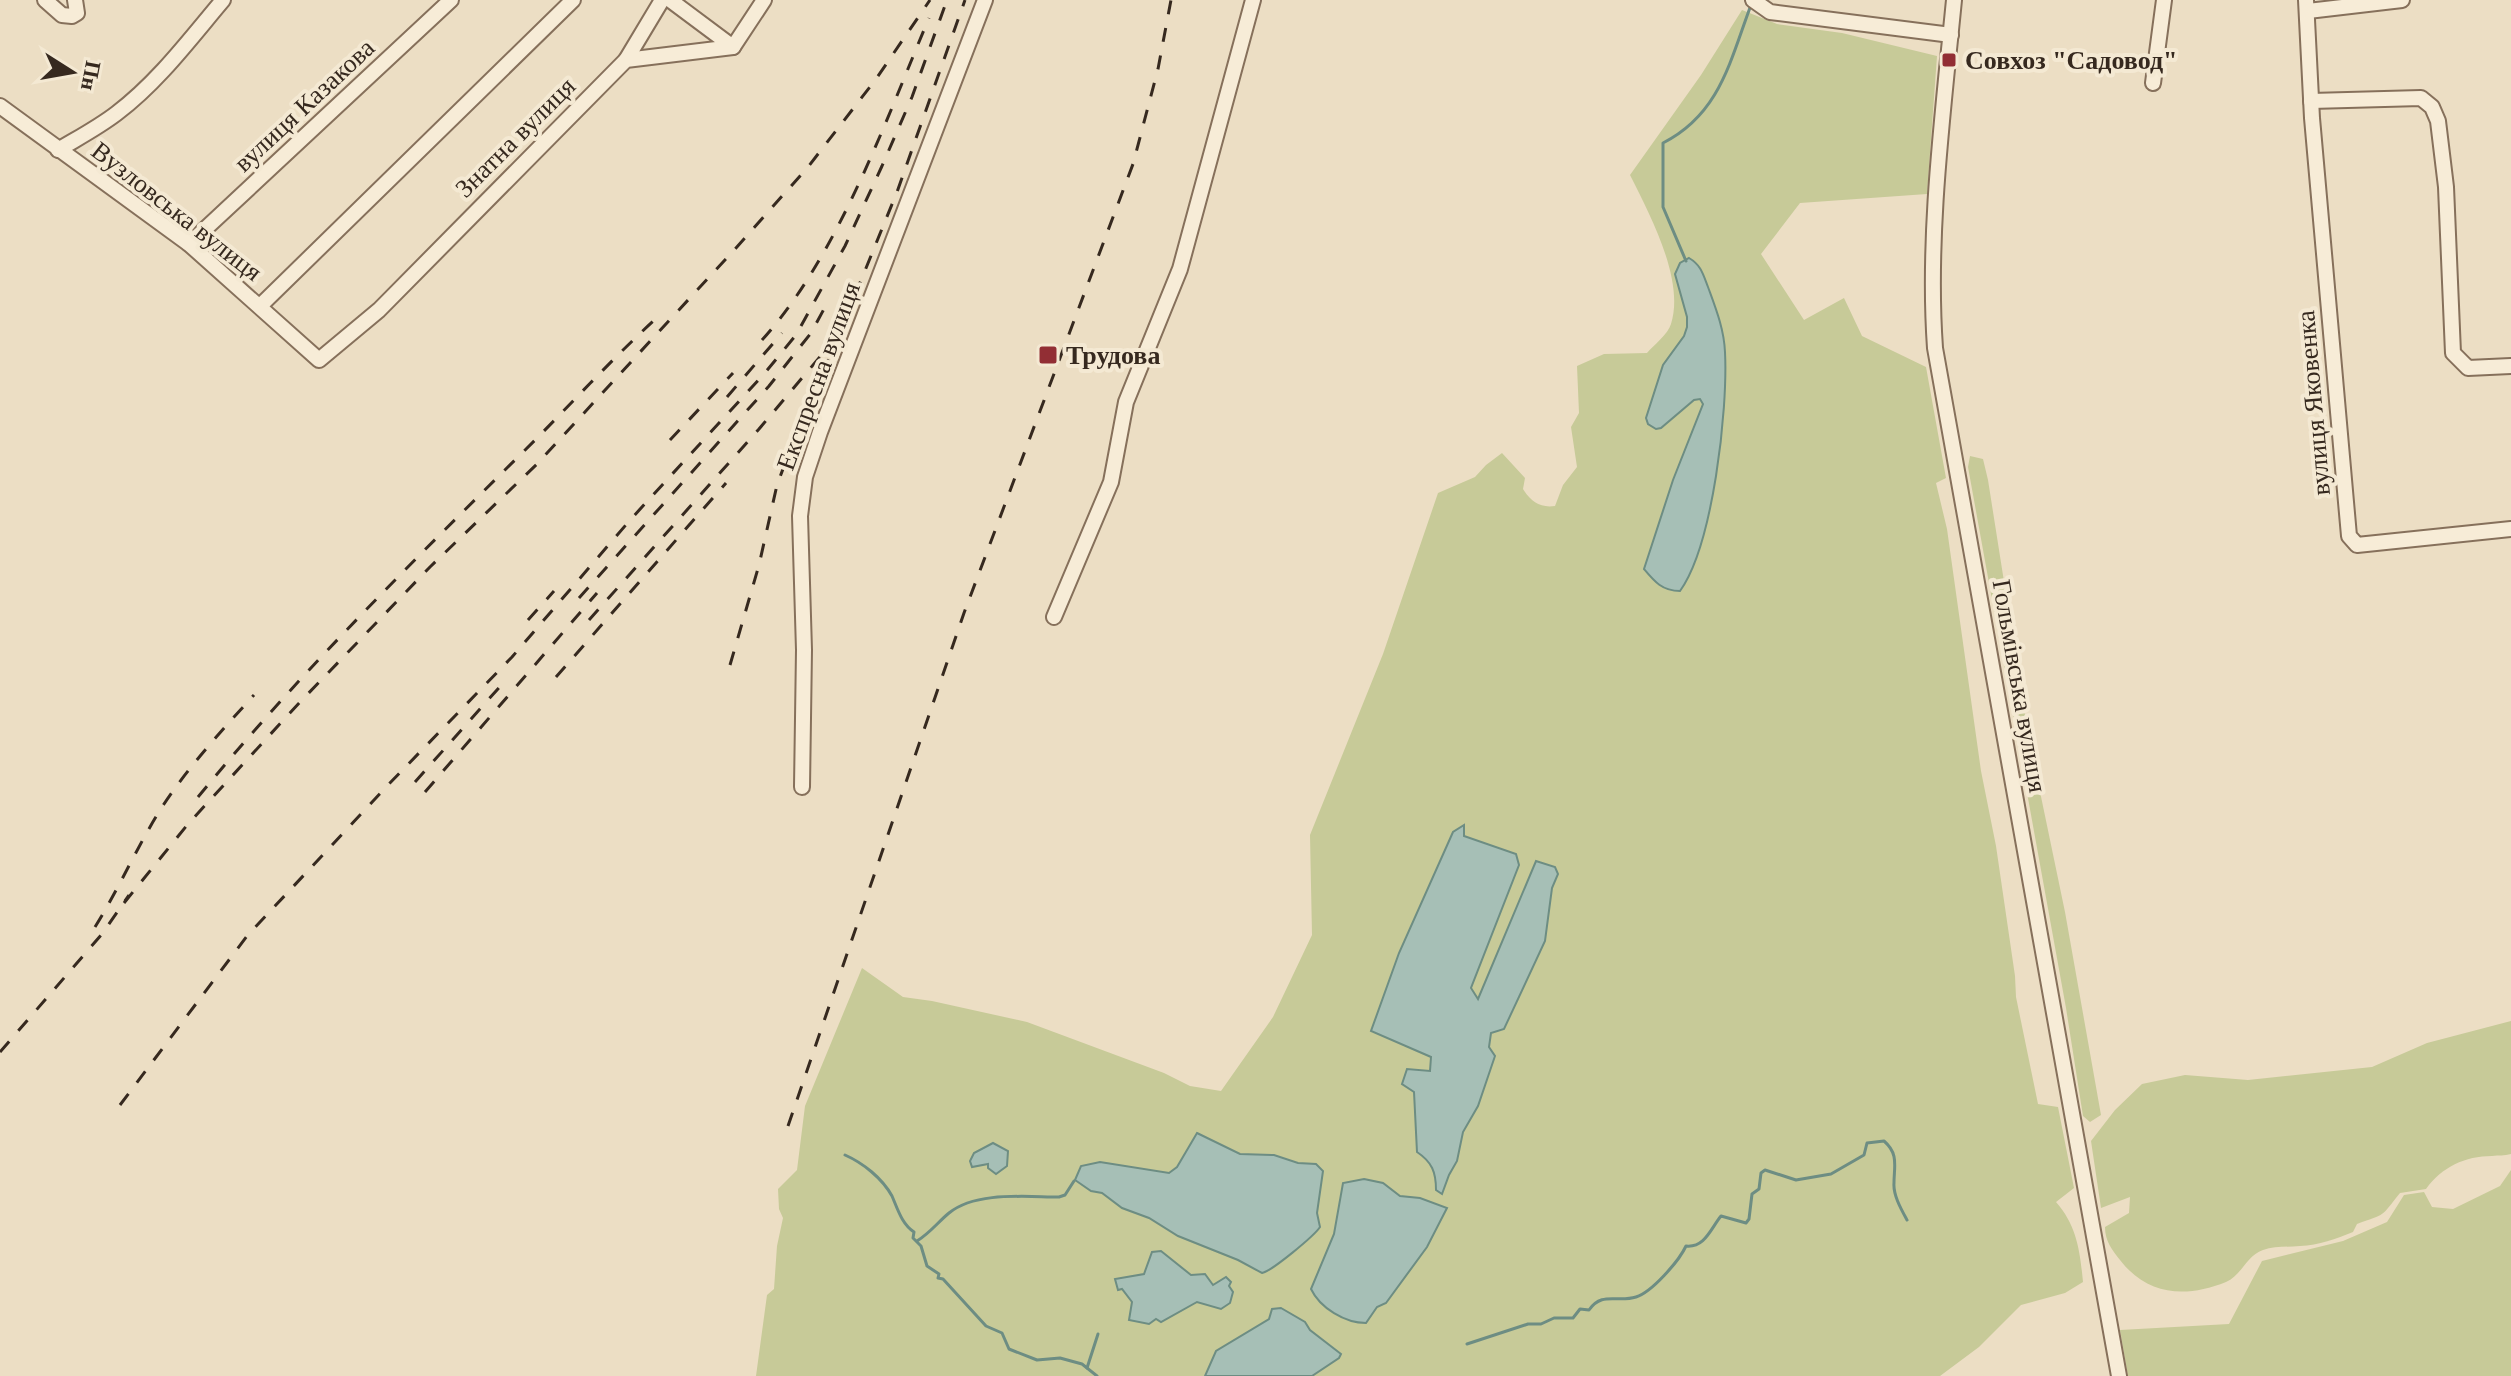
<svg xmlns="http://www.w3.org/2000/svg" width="2511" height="1376" viewBox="0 0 2511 1376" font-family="Georgia,serif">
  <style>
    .green { fill: #c7ca98 }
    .water { fill: #a6bfb6; stroke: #6d8d83; stroke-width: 2 }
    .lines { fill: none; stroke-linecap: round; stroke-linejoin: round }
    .stream { stroke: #6d8d83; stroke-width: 3 }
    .minor-casing { stroke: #86705b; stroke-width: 18 }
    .minor { stroke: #f7ecd7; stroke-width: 14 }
    .rail { stroke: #36291f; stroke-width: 3; stroke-dasharray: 14 14; stroke-linecap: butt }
    .poi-dot { fill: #922e34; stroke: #f4e9d3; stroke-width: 3 }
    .labels { text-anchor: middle; stroke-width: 8; stroke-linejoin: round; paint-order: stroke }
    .poi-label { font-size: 26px; font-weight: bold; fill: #36291f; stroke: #f4e9d3; text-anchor: start }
    .street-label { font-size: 26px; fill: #36291f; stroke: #f4e9d3 }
  </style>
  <rect width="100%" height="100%" fill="#ecdec4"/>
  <g class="green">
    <path d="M1742,10L1777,24L1842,33L1937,56L1927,194L1800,203L1761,254L1804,320L1844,298L1862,336L1926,367L1946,478L1936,483L1947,529L1981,771L1996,846L2015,976L2016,997L2038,1104L2058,1107L2074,1188L2056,1202C2077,1226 2080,1251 2083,1282L2065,1293L2021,1305L1979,1347L1940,1376H756L767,1295L774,1289L777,1246L783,1218L779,1209L778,1189L797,1170L805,1106L862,968L903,997L932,1001L1027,1022L1164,1073L1190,1086L1221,1091L1273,1017L1312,935L1310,835L1383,654L1438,493L1475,477L1486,465L1502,453L1525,478L1523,489C1531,502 1540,508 1555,506L1563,485L1577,467L1571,427L1579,413L1577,366L1604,354L1647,353C1654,345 1668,334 1671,324C1685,280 1650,215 1630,175L1701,75Z"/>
    <polygon points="1970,456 1983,459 1988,480 2028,734 2065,912 2101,1115 2090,1122 2083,1116 2066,1008 1968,467"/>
    <path d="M2511,1021V1154C2504,1156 2499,1155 2492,1156C2465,1156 2442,1167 2426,1189L2400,1193C2380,1218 2387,1213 2357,1224L2353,1232C2336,1239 2319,1245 2300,1246C2288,1247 2274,1246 2263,1250C2246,1256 2242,1275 2226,1282C2186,1298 2148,1296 2120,1260C2112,1250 2105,1241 2105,1227L2129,1213L2130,1197L2101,1208L2091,1141L2115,1110L2142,1084L2185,1075L2248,1080L2372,1067L2427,1043Z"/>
    <polygon points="2511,1170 2511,1376 2128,1376 2120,1330 2229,1324 2262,1261 2343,1241 2387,1222 2404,1195 2424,1192 2432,1207 2453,1209 2500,1186"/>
  </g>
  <g class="water">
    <path d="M1689,258C1701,265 1703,274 1708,287C1716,309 1724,329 1725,352C1728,410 1713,545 1680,591C1662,591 1654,581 1644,569L1673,480L1703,404L1700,399L1694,400L1661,428L1656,429L1648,424L1646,418L1663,365L1684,336L1687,327V317L1675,274L1680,263Z"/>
    <path d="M1464,825V836L1516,854L1519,865L1471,988L1478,999L1536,861L1555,867L1558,874L1552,888L1545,941L1504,1029L1491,1033L1489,1047L1495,1056L1478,1106L1463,1132L1457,1161L1449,1175L1442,1194L1436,1190C1436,1172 1432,1162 1417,1152L1414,1092L1402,1084L1407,1069L1430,1071L1431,1057L1371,1031L1399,953L1453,832Z"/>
    <path d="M1197,1133L1240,1154L1274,1155L1298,1163L1316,1164L1323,1171L1317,1213L1320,1227C1314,1236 1272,1271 1262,1273L1238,1260L1178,1236L1149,1218L1122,1208L1102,1193L1091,1191L1075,1180L1081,1166L1100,1162L1169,1173L1177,1167Z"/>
    <polygon points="993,1143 1008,1151 1007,1166 996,1174 988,1168 988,1164 972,1167 970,1161 974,1153"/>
    <path d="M1364,1179L1383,1183L1400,1196L1420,1198L1447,1208L1427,1247L1386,1303L1377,1307L1366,1323C1345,1323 1320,1308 1311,1289L1334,1234L1343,1183Z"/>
    <polygon points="1161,1251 1191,1275 1205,1274 1213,1285 1226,1277 1231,1282 1229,1286 1233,1292 1230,1303 1221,1309 1197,1302 1161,1322 1156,1319 1149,1324 1129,1320 1132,1302 1122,1289 1118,1290 1115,1279 1144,1274 1152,1252"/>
    <polygon points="1281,1308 1305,1322 1310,1330 1341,1354 1339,1358 1312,1376 1205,1376 1216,1351 1269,1319 1272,1309"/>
  </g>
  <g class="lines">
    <g class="stream">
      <path d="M1686,261L1663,207V143C1720,114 1730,61 1751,5"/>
      <path d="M845,1155C863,1163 882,1178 892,1196C898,1210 902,1224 914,1232L913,1238L921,1246L927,1266L939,1274L938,1278L943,1279L986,1326L1002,1333L1009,1349L1037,1360L1060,1358L1082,1364L1097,1376"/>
      <path d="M917,1241C930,1233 938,1222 949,1213C976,1191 1027,1197 1059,1197L1065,1195L1074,1181"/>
      <path d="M1467,1344L1528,1324H1541L1554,1318H1573L1580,1309L1589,1310C1602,1291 1617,1303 1636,1297C1652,1292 1679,1261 1686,1246C1705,1248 1711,1228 1721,1216L1746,1223L1749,1219L1752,1194L1759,1189L1761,1173L1765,1170L1796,1180L1831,1174L1864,1155L1867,1143L1884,1141C1899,1154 1894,1166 1894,1183C1893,1195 1901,1209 1907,1220"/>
      <polyline points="1087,1368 1098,1334"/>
    </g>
    <defs>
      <g id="minor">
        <polyline points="45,0 62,15 72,16 77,13 75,0"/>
        <polyline points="670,0 733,47"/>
        <polyline points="1753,0 1770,12 1951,35"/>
        <path d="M1954,0C1943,113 1927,235 1935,348L2119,1376"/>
        <polyline points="2306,0 2312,118 2349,536 2357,545 2511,529"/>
        <polyline points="2308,11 2402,0"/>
        <polyline points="626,60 662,0"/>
        <polyline points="2153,83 2164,0"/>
        <polyline points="2311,101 2421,98 2432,107 2438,121 2446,187 2453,353 2468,368 2511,366"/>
        <polyline points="0,106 189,244 319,360 379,310 626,60 733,47 764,0"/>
        <path d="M58,150C78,138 99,127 117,113C158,82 190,39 223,0"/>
        <polyline points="189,244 451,0"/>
        <polyline points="260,306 573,0"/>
        <polyline points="1054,617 1111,482 1126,402 1180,269 1253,0"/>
        <polyline points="802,787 804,650 800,516 805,477 820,432 985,0"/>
      </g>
    </defs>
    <use href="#minor" class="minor-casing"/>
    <use href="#minor" class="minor"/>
    <g class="rail">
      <path d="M762,340C838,256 885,122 929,18"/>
      <polyline points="727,397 782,333"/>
      <polyline points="670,440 733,373"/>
      <polyline points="579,598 769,386 811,333 824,309"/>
      <polyline points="528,620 554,591"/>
      <polyline points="589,620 759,429 824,352"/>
      <polyline points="730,665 759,565 777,485 802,418 833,349 897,192 965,0"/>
      <polyline points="556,677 726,483"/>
      <polyline points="415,782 504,682"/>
      <polyline points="425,792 597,593"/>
      <path d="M198,797C297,676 407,567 518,457C566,410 610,360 660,315"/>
      <polyline points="124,903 188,824 300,702 430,567 537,464 735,249 808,167 876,79 930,0"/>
      <path d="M95,927C120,887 138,844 164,804C190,765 223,729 254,695"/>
      <polyline points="0,1052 102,934 129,895"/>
      <polyline points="120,1105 247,936 389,784 512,657 631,519 764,374 796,335 845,246 882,166 912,97 947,0"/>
      <polyline points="788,1126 964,613 1133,164 1158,69 1171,0"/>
    </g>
  </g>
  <g class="poi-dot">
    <rect x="1941" y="52" width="16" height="16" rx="4"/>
    <rect x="1038" y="345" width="20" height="20" rx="4"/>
  </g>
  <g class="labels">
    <g class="poi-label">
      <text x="1965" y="69">Совхоз "Садовод"</text>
      <text x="1066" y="364">Трудова</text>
    </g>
    <g class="street-label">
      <text transform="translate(304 105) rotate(-43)" y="9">вулиця Казакова</text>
      <text transform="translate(515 137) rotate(-45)" y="9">Знатна вулиця</text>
      <text transform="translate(177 211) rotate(38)" y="9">Вузловська вулиця</text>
      <text transform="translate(818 376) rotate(-70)" y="9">Експресна вулиця</text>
      <text transform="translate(2313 403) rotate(-95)" y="9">вулиця Яковенка</text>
      <text transform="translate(2020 686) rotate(80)" y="9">Гольмівська вулиця</text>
    </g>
  </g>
  <g transform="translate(72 72) rotate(101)" stroke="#f4e9d3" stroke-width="6" paint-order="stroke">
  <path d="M0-6L14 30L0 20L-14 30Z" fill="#36291f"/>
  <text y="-12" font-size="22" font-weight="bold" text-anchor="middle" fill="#36291f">Пн</text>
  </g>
</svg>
